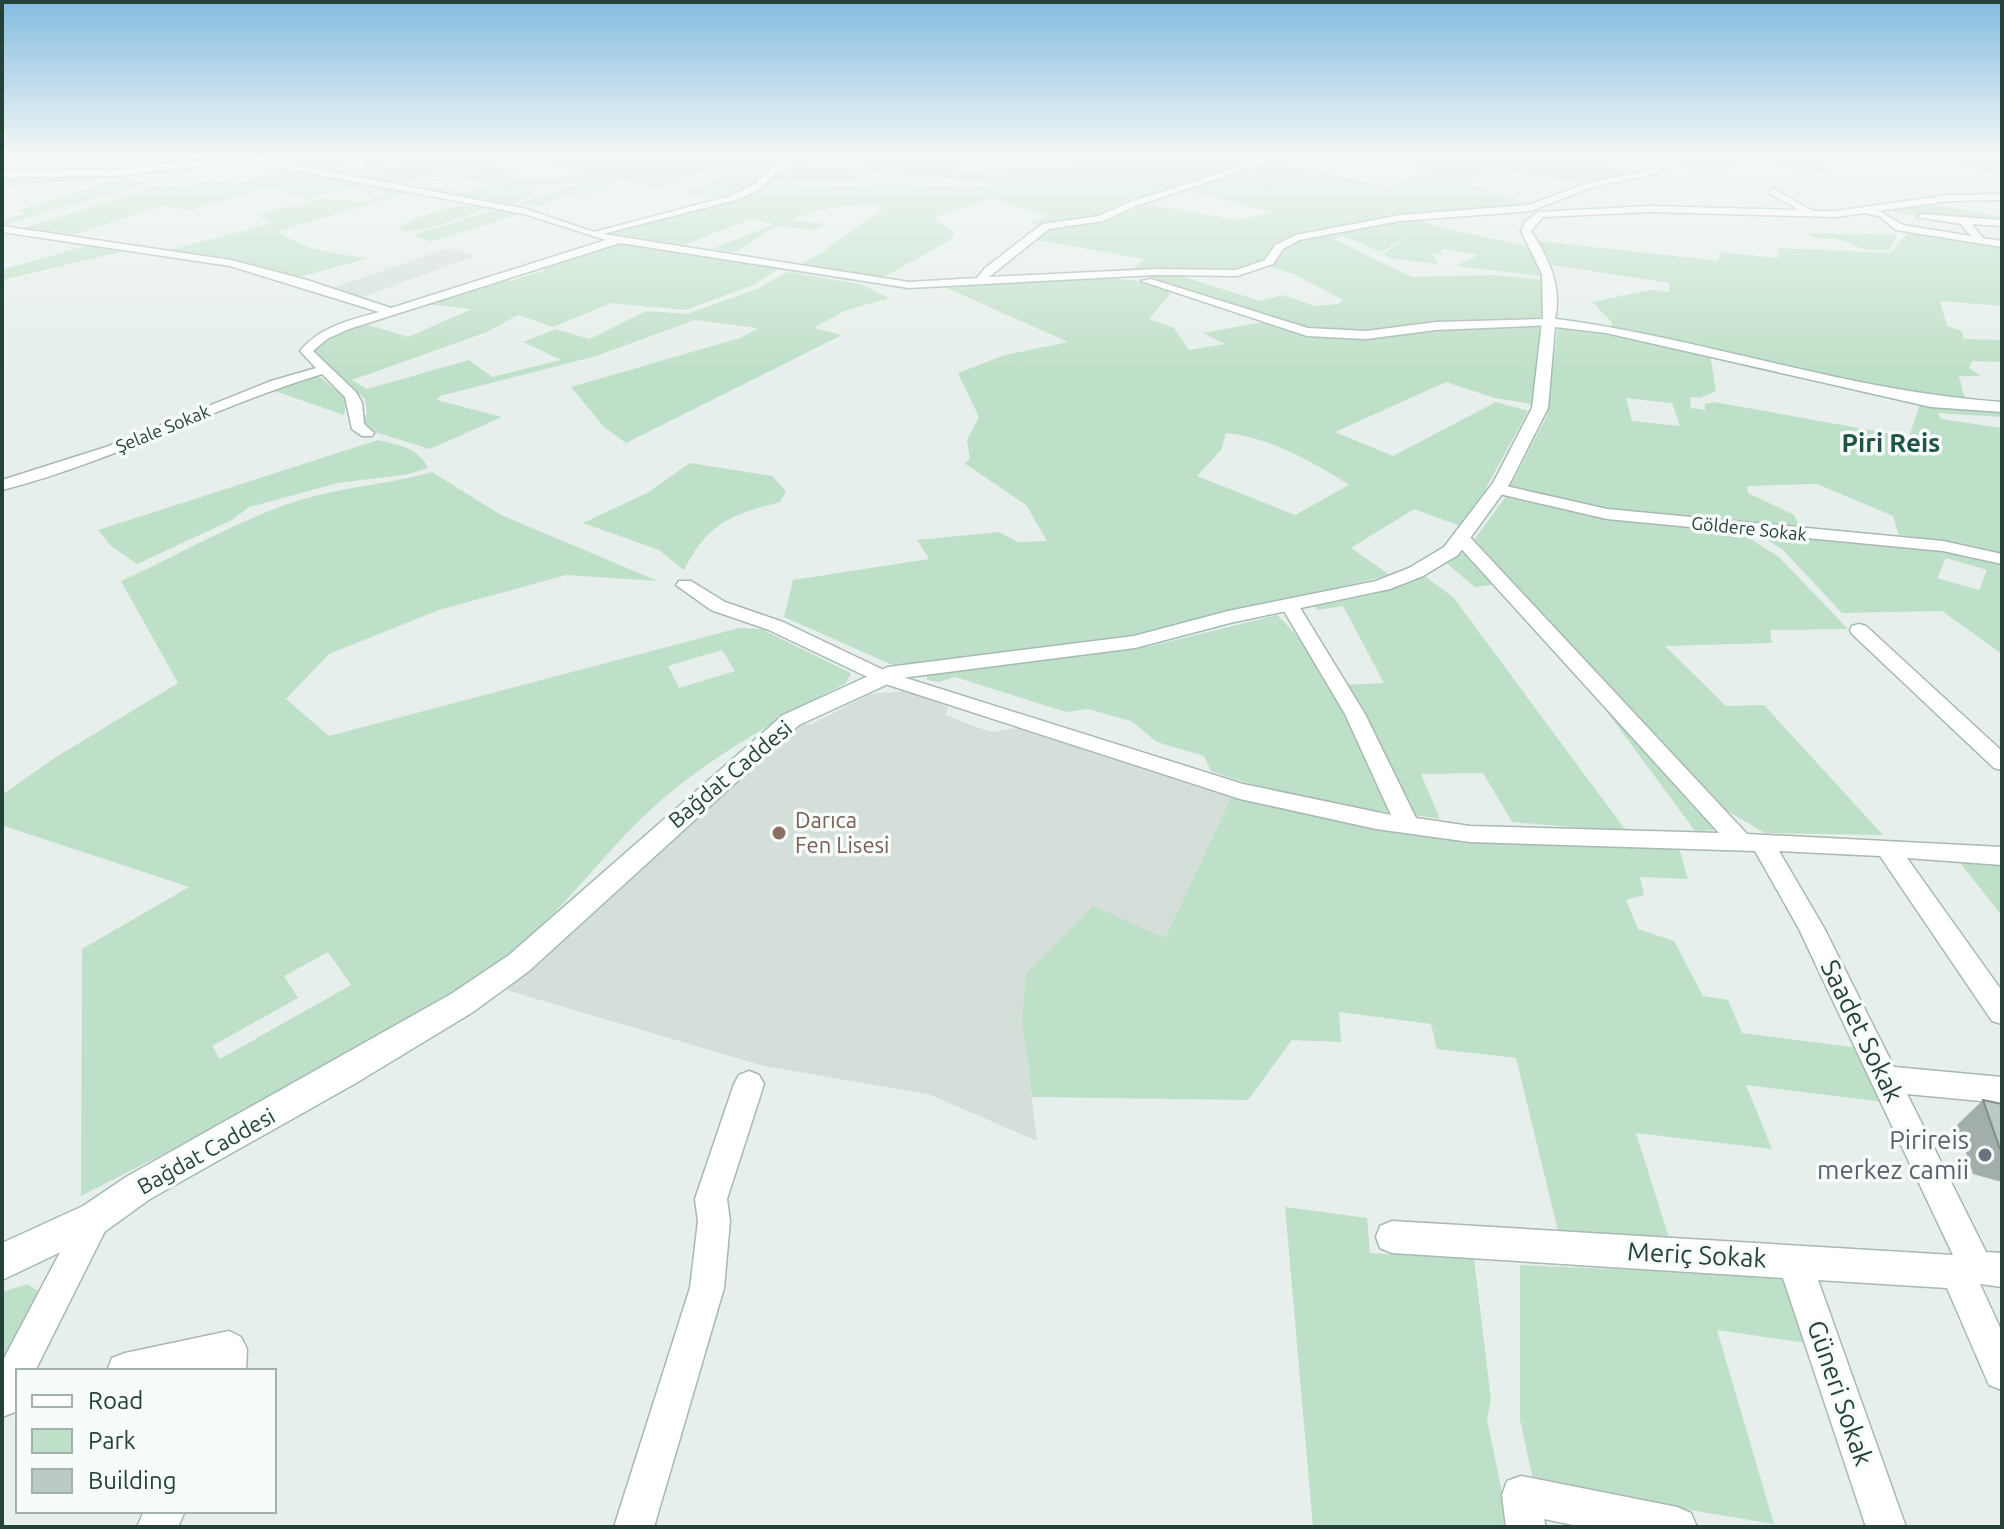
<svg xmlns="http://www.w3.org/2000/svg" width="2004" height="1529" viewBox="0 0 2004 1529" font-family="Ubuntu,sans-serif">
  <style>
    .built { fill: #d4dfda }
    .green { fill: #bfe0c8; fill-rule: evenodd }
    .lines { fill: none; stroke-linecap: round; stroke-linejoin: round }
    .street-casing { stroke: #a8b8b2; stroke-width: 3 }
    .secondary-casing { stroke: #a4bbb3; stroke-width: 3 }
    .street { fill: #fff; fill-rule: evenodd }
    .secondary { fill: #fff; fill-rule: evenodd }
    .wall { fill: #a1aea9 }
    .building { fill: #bbcac4; stroke: #838d89; stroke-width: 2 }
    .education-dot { fill: #8d6e63; stroke: #f7fbf9; stroke-width: 3 }
    .worship-dot { fill: #6b7280; stroke: #f7fbf9; stroke-width: 3 }
    .labels { text-anchor: middle; stroke-width: 7; stroke-linejoin: round; paint-order: stroke }
    .far-street-label { font-size: 18px; fill: #24423a; stroke: #f7fbf9 }
    .street-label { font-size: 22px; fill: #24423a; stroke: #f7fbf9 }
    .education-label { font-size: 22px; fill: #785e54; stroke: #f7fbf9; text-anchor: start }
    .far-district-label { font-size: 26px; font-weight: bold; fill: #1f5548; stroke: #f7fbf9 }
    .near-street-label { font-size: 26px; fill: #24423a; stroke: #f7fbf9 }
    .near-worship-label { font-size: 26px; fill: #5b616d; stroke: #f7fbf9; text-anchor: end }
  </style>
  <rect width="100%" height="100%" fill="#e6efeb"/>
  <g class="built">
    <polygon points="449,248 475,256 359,298 329,289"/>
    <polygon points="908,691 948,707 946,715 973,726 992,732 1016,728 1231,798 1165,938 1022,1021 1037,1141 928,1094 764,1066 506,990 801,724 812,724 870,694"/>
  </g>
  <g class="green">
    <polygon points="248,156 308,156 309,161 359,168 338,174"/>
    <polygon points="323,156 408,156 360,172 356,172 367,165 362,158 346,160 354,164 317,160"/>
    <polygon points="424,156 499,159 487,165 399,184 357,177"/>
    <path d="M559,156H802L764,172L735,167L722,173L708,171L658,188L617,179L594,193L570,194L541,206L520,204C541,194 562,190 583,184L540,183L532,191H540L508,206L419,188C446,182 459,203 487,184L458,177L414,185L495,165L519,171L511,177L518,179L560,178L582,171L538,162Z"/>
    <path d="M812,156L884,164L887,162L844,156H978L954,168L966,172L1125,160C1162,149 1208,156 1245,164L1164,193L1131,201L1090,220L1039,226L1030,222L1049,216L990,198L933,218L955,233L950,240L880,279L798,266L821,253L886,206C854,203 820,207 790,220L825,224L815,230L777,226L735,252L712,249L774,224L750,219L685,245L606,233L718,203L765,183L850,187L887,183L973,189L996,183L858,172L869,166Z"/>
    <polygon points="1408,156 1576,156 1645,172 1587,184 1497,171 1463,183 1533,204 1509,208 1491,205 1496,208 1317,231 1282,240 1262,260 1229,271 1133,270 1144,259 1032,239 1047,228 1089,225 1141,203 1237,220 1271,212 1188,191 1272,160 1381,186 1369,191 1373,193 1426,172"/>
    <polygon points="1706,156 1765,156 1833,166 1824,174 1741,159 1715,176 1678,167"/>
    <polygon points="1934,156 2002,156 2002,178"/>
    <polygon points="795,163 844,167 864,181 784,182 768,178"/>
    <polygon points="287,170 370,182 307,199 268,188 191,210 162,206 67,237 19,229 162,185 181,188 208,180 235,184"/>
    <path d="M739,170L762,173C744,202 713,201 684,193Z"/>
    <path d="M132,172C88,183 46,180 2,187V175Z"/>
    <polygon points="121,179 147,183 2,226 2,220 26,214 16,211"/>
    <path d="M374,183L416,191L278,231C305,251 336,254 368,258L300,277L162,252L273,223L256,214L324,199L362,202L390,194L353,189Z"/>
    <path d="M468,204L488,208C469,214 417,237 399,229C410,216 450,208 468,204Z"/>
    <polygon points="1932,204 2002,217 2002,222 1902,214 1893,209"/>
    <polygon points="497,209 523,213 431,242 413,235"/>
    <polygon points="1417,218 1433,226 1532,247 1542,276 1463,267 1457,265 1479,255 1445,249 1440,250 1442,254 1432,253 1438,264 1389,258 1383,254 1412,234 1381,252 1343,236 1334,239 1412,277 1495,275 1544,280 1546,292 1541,318 1448,321 1363,330 1306,328 1140,274 1175,274 1260,301 1283,295 1314,306 1339,304 1343,300 1296,275 1267,266 1283,247 1303,238"/>
    <polygon points="1909,231 2002,244 2002,306 1940,301 1947,326 1962,331 1964,339 2002,340 2002,362 1972,361 1969,368 1981,376 1959,376 1966,403 1613,329 1611,321 1592,302 1651,290 1669,292 1669,283 1547,264 1539,241 1719,261 1719,252 1778,258 1779,248 1891,253"/>
    <path d="M1807,233L1897,235L1889,249C1869,253 1861,248 1845,241C1831,236 1820,243 1807,233Z"/>
    <polygon points="623,241 780,268 753,285 686,310 611,303 553,327 518,315 487,332 352,380 367,389 469,360 492,377 561,360 523,342 556,329 590,339 646,311 687,314 757,289 788,272 861,284 889,298 844,311 814,328 842,335 626,443 604,427 571,387 740,338 758,328 695,320 596,356 440,396 437,400 502,417 430,449 368,430 362,422 367,413 365,399 310,351 320,340 366,324 408,337 472,309 425,304 500,279 509,281 544,271 544,266"/>
    <polygon points="89,245 124,251 2,280 2,270"/>
    <path d="M1096,278L1133,280L1172,292L1149,319L1174,328L1189,350L1225,344L1203,333L1268,321L1301,334L1330,338L1541,324L1532,404L1495,398L1446,382L1335,432L1393,456L1496,402L1528,411L1469,519L1460,526L1414,509L1351,548L1390,575L1112,642L897,667L784,617L793,580L929,559L917,540L999,532L1018,542L1047,541L1026,505L964,463L970,460L967,440L979,417L958,373L1005,355L1068,342L942,286ZM1226,433C1268,437 1314,462 1349,485L1295,515L1197,476L1221,450Z"/>
    <path d="M1558,325L1611,332L1710,355L1716,391L1700,398L1690,397L1691,408L1705,410V404L1714,402L1909,437L1921,401L2002,409V417L1938,413L1941,419L2002,428V556L1948,541L1899,535L1893,516L1817,484L1747,486L1748,493L1794,515L1801,530L1609,511L1509,489L1547,416ZM1626,398L1672,403L1680,426L1632,421Z"/>
    <polygon points="311,376 320,377 347,399 344,415 272,390"/>
    <path d="M378,440C398,445 418,447 428,468L409,474L338,483L249,507L232,520L137,564L111,546L98,530Z"/>
    <path d="M690,463L772,476L786,491L780,502C730,515 708,523 684,570L659,550L583,523L647,493Z"/>
    <path d="M432,472L501,515L658,581L566,575L439,610L329,654L286,699L329,736L739,628L761,629L851,673L846,683C776,721 702,760 644,816C598,860 559,916 508,954C378,1052 225,1121 81,1196L82,949L189,887L4,826L2,795L53,759L178,683L121,581C179,555 234,522 294,502C339,487 387,485 432,472ZM722,650L735,671L679,688L668,666ZM328,952L351,985L220,1059L212,1046L298,998L284,976Z"/>
    <polygon points="1507,495 1594,517 1738,531 1779,557 1848,629 1770,630 1772,643 1665,646 1726,706 1764,705 1883,835 1765,833 1717,805 1473,541"/>
    <path d="M1752,531L1943,548L2002,562V654L1942,611L1842,613L1782,549ZM1946,558L1987,570L1979,590L1937,578Z"/>
    <polygon points="1463,553 1472,554 1498,584 1475,587 1446,563"/>
    <polygon points="1423,575 1453,597 1627,832 1512,822 1483,773 1421,774 1440,819 1409,814 1341,685 1384,683 1343,606 1317,610 1315,606 1371,595"/>
    <path d="M1277,615C1329,663 1364,750 1396,813C1335,807 1269,792 1211,771L1204,756L1157,742L1131,721L1088,709L1066,712L955,677L939,682L927,680V676L958,669L1151,646Z"/>
    <polygon points="1588,686 1714,820 1715,830 1695,831"/>
    <polygon points="1231,798 1382,829 1679,848 1688,879 1640,877 1644,895 1626,900 1638,929 1674,941 1703,996 1728,1000 1742,1033 1859,1048 1884,1102 1746,1085 1772,1149 1636,1133 1671,1244 1560,1239 1516,1058 1437,1049 1431,1024 1339,1012 1341,1042 1292,1040 1248,1100 1032,1097 1022,1021 1026,974 1093,906 1165,938"/>
    <polygon points="1958,860 2002,864 2002,916"/>
    <polygon points="1285,1207 1367,1218 1370,1253 1474,1259 1491,1400 1487,1419 1509,1527 1313,1527"/>
    <polygon points="1520,1265 1784,1276 1806,1343 1717,1330 1774,1524 1534,1484 1520,1420"/>
    <polygon points="28,1284 45,1297 2,1379 2,1292"/>
  </g>
  <g class="lines">
    <defs>
      <g id="street">
        <path d="M248,156L526,209L594,232L730,196L752,186L773,167L802,156H813L779,171L758,190L736,200L603,234L909,282L977,278L985,268L1042,224L1098,216L1130,202L1273,156H1285L1136,206L1103,221L1049,229L989,277L1156,269L1236,270L1265,260L1275,245L1296,235L1400,215L1529,205L1584,184L1649,170L1691,156H1703L1654,174L1590,188L1531,211L1400,221L1299,240L1283,249L1273,264L1237,276L1156,275L909,288L620,243L349,329L327,339L313,351L356,392L362,403L364,424L374,433L372,436H362L352,429L345,397L322,374C214,407 112,462 2,490V480L106,447L271,381L316,368L300,351C319,327 350,320 379,312L230,266L2,232V226L231,260L307,280L391,308L606,240L524,214L245,161L115,176L2,177V171L115,170L207,157Z"/>
        <path d="M1772,188L1813,211H1835L1949,195L2002,194V200L1949,201L1879,211L1903,225L1971,236L1961,224L1917,217L1922,214L2002,220V226L1972,224L1983,238L2002,241V247L1896,230L1881,217L1865,213L1835,217L1649,212L1543,217L1531,231C1549,258 1565,292 1553,325L1436,330L1366,339L1307,336L1141,281L1151,279L1308,328L1366,331L1436,322L1543,319L1542,274L1521,231L1525,222L1538,212L1649,206L1799,210L1769,193Z"/>
        <polygon points="1497,484 1607,509 1943,541 2002,554 2002,564 1943,551 1607,519 1491,492 1489,489"/>
        <polygon points="1462,534 1468,535 1747,834 2002,847 2002,865 1907,858 2002,991 2002,1024 1992,1021 1880,856 1779,851 1824,928 1894,1067 2002,1077 2002,1103 1907,1094 1986,1252 2002,1253 2002,1287 1980,1284 2002,1332 2002,1390 1989,1385 1947,1288 1818,1280 1906,1527 1866,1527 1783,1278 1392,1253 1380,1248 1376,1237 1380,1226 1392,1221 1953,1255 1799,929 1755,851 1470,842 1376,829 1240,799 876,681 769,630 711,610 676,585 679,581 691,581 725,602 783,622 890,673 1243,784 1391,815 1345,714 1281,606 1290,600 1299,606 1365,714 1416,818 1470,826 1719,833 1456,543 1454,539"/>
        <polygon points="1859,624 1866,626 2002,751 2002,770 1994,768 1852,634 1850,630 1852,626"/>
        <polygon points="749,1071 759,1075 764,1084 727,1199 730,1221 724,1288 654,1527 614,1527 690,1288 698,1221 695,1199 734,1084 739,1075"/>
        <polygon points="95,1203 106,1207 111,1218 106,1229 35,1371 18,1371 15,1412 2,1417 2,1362 84,1207"/>
        <polygon points="229,1331 241,1337 247,1349 246,1371 107,1371 112,1358 125,1353"/>
        <polygon points="1521,1476 1677,1507 1691,1513 1697,1527 1583,1527 1544,1519 1546,1527 1506,1527 1502,1495 1507,1481"/>
        <polygon points="144,1511 185,1511 178,1527 137,1527"/>
      </g>
      <path id="secondary" d="M1549,318C1702,337 1848,392 2002,402V412L1931,407L1606,333L1555,327L1548,408L1510,483L1458,555L1423,576L1390,589L1230,623L1135,648L901,678L799,725L529,971L473,1012L356,1083L150,1199L107,1230L2,1280V1243L83,1206L126,1177L451,994L509,955L783,715L888,667L1134,636L1228,611L1376,581L1409,568L1444,547L1493,483L1532,408L1542,322Z"/>
    </defs>
    <use href="#street" class="street-casing"/>
    <use href="#secondary" class="secondary-casing"/>
    <use href="#street" class="street"/>
    <use href="#secondary" class="secondary"/>
  </g>
  <polygon class="wall" points="1983,1100 2002,1104 2002,1182 1973,1174 1957,1125"/>
  <polygon class="building" points="1983,1100 2002,1104 2002,1149 2000,1149"/>
  <linearGradient id="sky" x2="0" y2="1"><stop stop-color="#84bce0"/><stop offset="0.42" stop-color="#f4f8f6"/><stop offset="1" stop-color="#f4f8f6" stop-opacity="0"/></linearGradient>
  <rect width="2004" height="370" fill="url(#sky)"/>
  <circle class="education-dot" cx="779" cy="833" r="8"/>
  <circle class="worship-dot" cx="1985" cy="1155" r="8"/>
  <g class="labels">
    <g class="far-street-label">
      <text transform="translate(163 429) rotate(-22)" y="6">Şelale Sokak</text>
      <text transform="translate(1749 529) rotate(6)" y="6">Göldere Sokak</text>
    </g>
    <g class="street-label">
      <text transform="translate(730 774) rotate(-40)" y="8">Bağdat Caddesi</text>
      <text transform="translate(206 1151) rotate(-29)" y="8">Bağdat Caddesi</text>
    </g>
    <g class="education-label">
      <text x="795" y="828">Darıca<tspan x="795" dy="25">Fen Lisesi</tspan></text>
    </g>
    <g class="far-district-label">
      <text x="1891" y="452">Piri Reis</text>
    </g>
    <g class="near-street-label">
      <text transform="translate(1862 1031) rotate(64)" y="9">Saadet Sokak</text>
      <text transform="translate(1697 1255) rotate(3)" y="9">Meriç Sokak</text>
      <text transform="translate(1840 1393) rotate(71)" y="9">Güneri Sokak</text>
    </g>
    <g class="near-worship-label">
      <text x="1969" y="1149">Pirireis<tspan x="1969" dy="30">merkez camii</tspan></text>
    </g>
  </g>
  <rect width="2004" height="1529" fill="none" stroke="#24423a" stroke-width="8"/>
  <rect x="16" y="1369" width="260" height="144" fill="#f7fbf9" stroke="#a3b1ad" stroke-width="2"/>
  <rect x="32" y="1395" width="40" height="12" fill="#ffffff" stroke="#a3b1ad" stroke-width="2"/>
  <text x="88" y="1409" font-size="24" fill="#24423a">Road</text>
  <rect x="32" y="1429" width="40" height="24" fill="#bfe0c8" stroke="#a3b1ad" stroke-width="2"/>
  <text x="88" y="1449" font-size="24" fill="#24423a">Park</text>
  <rect x="32" y="1469" width="40" height="24" fill="#bbcac4" stroke="#a3b1ad" stroke-width="2"/>
  <text x="88" y="1489" font-size="24" fill="#24423a">Building</text>
</svg>
